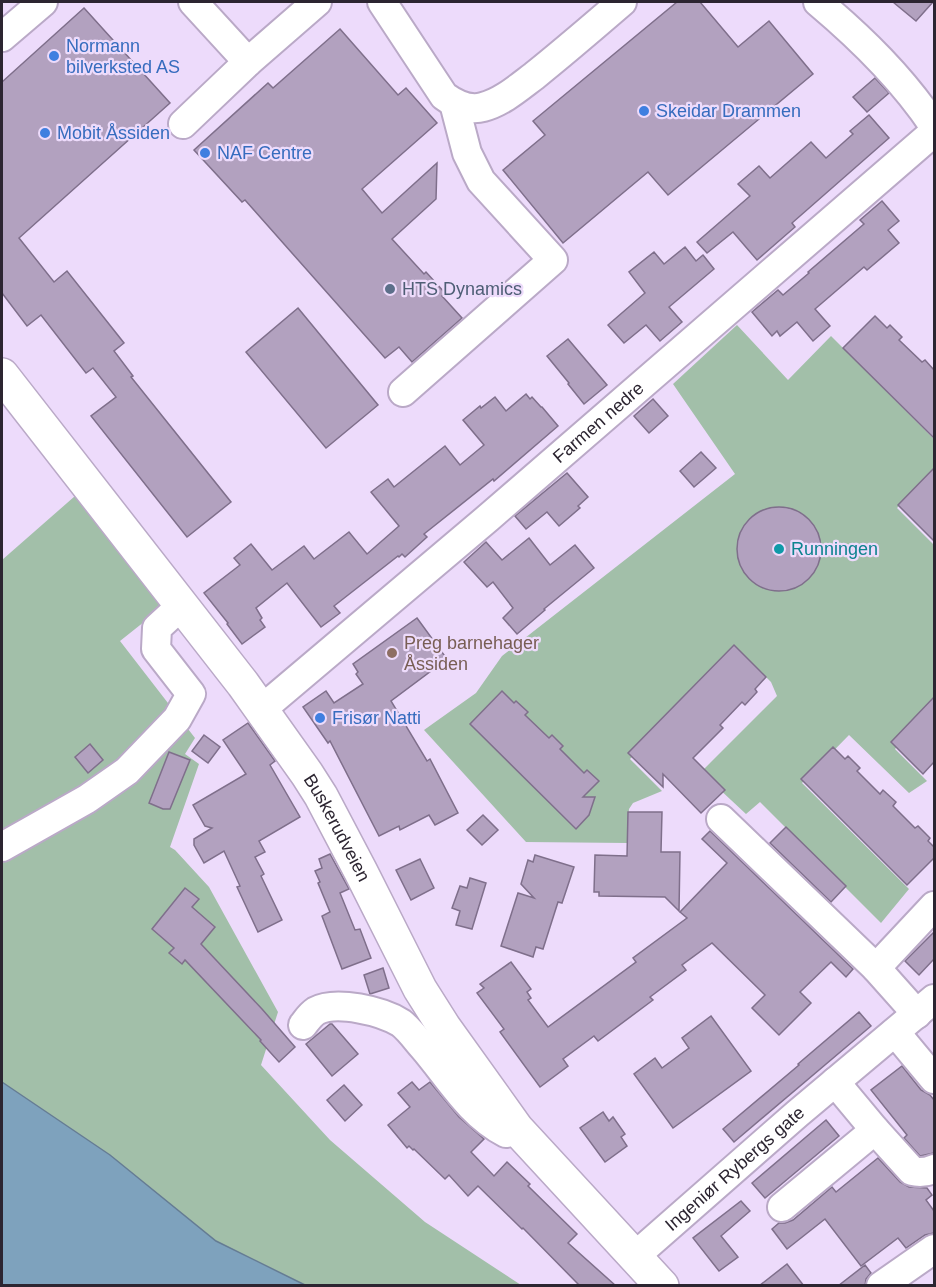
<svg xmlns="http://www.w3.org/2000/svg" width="936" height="1287" viewBox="0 0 936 1287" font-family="Helvetica,sans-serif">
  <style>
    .green { fill: #a2bfa9 }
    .water { fill: #7ea2bd; stroke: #657c93; stroke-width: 1.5 }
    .building { fill: #b2a1bf; stroke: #7f6f8b; stroke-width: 1.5 }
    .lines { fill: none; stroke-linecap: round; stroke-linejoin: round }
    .minor-casing { stroke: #baa9c7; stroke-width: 32 }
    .major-casing { stroke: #baa9c7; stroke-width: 36 }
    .minor { stroke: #fff; stroke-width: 28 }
    .major { stroke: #fff; stroke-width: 33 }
    .shop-dot { fill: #3f7fe0; stroke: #eddbfb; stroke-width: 2 }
    .service-dot { fill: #5c6f8a; stroke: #eddbfb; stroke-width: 2 }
    .culture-dot { fill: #0f9aa8; stroke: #eddbfb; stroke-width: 2 }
    .education-dot { fill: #8d6e63; stroke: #eddbfb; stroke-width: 2 }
    .labels { text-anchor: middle; stroke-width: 4.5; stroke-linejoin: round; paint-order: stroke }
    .shop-label { font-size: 18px; fill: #366cbe; stroke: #eddbfb; text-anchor: start }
    .service-label { font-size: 18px; fill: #4e5e75; stroke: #eddbfb; text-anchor: start }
    .street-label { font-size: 18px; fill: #2c2531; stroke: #eddbfb }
    .culture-label { font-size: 18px; fill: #0d838f; stroke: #eddbfb; text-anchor: start }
    .education-label { font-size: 18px; fill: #785e54; stroke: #eddbfb; text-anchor: start }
  </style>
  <rect width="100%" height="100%" fill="#eddbfb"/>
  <g class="green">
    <polygon points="737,325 788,380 831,336 934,439 934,471 930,474 897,508 934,545 934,708 895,749 927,781 909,793 849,735 802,783 909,889 881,923 760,802 746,814 701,772 777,696 771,682 739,650 630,759 662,791 633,803 629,809 627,843 526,842 424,730 476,693 502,656 735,474 673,384"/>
    <polygon points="75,496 164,606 120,641 195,738 185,754 199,764 170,847 175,850 209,887 278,1012 261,1065 330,1140 425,1222 521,1285 305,1285 216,1241 110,1155 2,1082 2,560"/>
  </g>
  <polygon class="water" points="2,1082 110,1155 216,1241 305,1285 2,1285"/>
  <g class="building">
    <polygon points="677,2 700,2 738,47 769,21 813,74 668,195 648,172 563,243 503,170 545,135 533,121"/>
    <polygon points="893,2 933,2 916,21"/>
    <polygon points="84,8 170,103 19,238 54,282 67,271 124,343 114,351 133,376 131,377 231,502 187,537 91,416 116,397 93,368 86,373 41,315 27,326 2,293 2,82"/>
    <polygon points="340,29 398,95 406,88 437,123 362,189 382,213 437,163 436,199 392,239 424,274 426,272 445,293 442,296 462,318 412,362 399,347 385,358 245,200 242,202 194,150 268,83 273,88"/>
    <polygon points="875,78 889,93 867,112 853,97"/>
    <polygon points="869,115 889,138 792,223 795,227 757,260 733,232 707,253 697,242 750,196 738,184 759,166 770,178 811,142 826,158 853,134 850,131"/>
    <polygon points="882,201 899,221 888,230 899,243 867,270 864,267 815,309 830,326 813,341 797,322 780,336 777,331 772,336 752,312 778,290 783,295 809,273 808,272 864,224 860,220"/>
    <polygon points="685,247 696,261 703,255 714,269 669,307 682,322 660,341 646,325 624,343 608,325 645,293 629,272 654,252 664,264"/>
    <polygon points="298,308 378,405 326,448 246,352"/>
    <polygon points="875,316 887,328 890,325 902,337 899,340 922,362 925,360 934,370 934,438 843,348"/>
    <polygon points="568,339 607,385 584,404 568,384 569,383 547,356"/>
    <polygon points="526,394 530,399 532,397 541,407 542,407 558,426 494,481 493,479 424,534 427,537 405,557 402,554 399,557 398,556 334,606 340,613 321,627 287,583 256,608 262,618 260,620 265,627 242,644 227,624 228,623 204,593 240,565 234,558 251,544 272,570 304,546 314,559 349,532 367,554 399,526 371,492 388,479 394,487 445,446 460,465 484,445 463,420 480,406 481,408 495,397 506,411"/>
    <polygon points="653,399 668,416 649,433 634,416"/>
    <polygon points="701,452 716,468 694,487 680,471"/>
    <polygon points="934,468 934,541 898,505"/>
    <polygon points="567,473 588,497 578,506 580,508 559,526 547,512 526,529 515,516"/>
    <circle cx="779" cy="549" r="42"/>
    <polygon points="529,538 550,565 575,545 594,568 544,609 545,610 517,634 503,618 513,608 493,582 487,587 464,562 486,542 502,560"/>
    <polygon points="417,618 447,659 391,701 427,761 430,759 458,813 435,825 429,815 400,830 399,826 379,836 330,741 328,743 303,707 326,691 334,703 363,684 356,674 358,672 353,664"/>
    <polygon points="734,645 766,677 755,689 757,692 745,705 742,702 720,725 723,728 693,758 725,790 701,813 663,774 663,787 628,753"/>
    <polygon points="502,691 514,703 516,701 528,712 525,715 549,738 552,735 563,746 560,749 584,773 587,770 599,781 583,797 595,797 589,815 576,829 470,724"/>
    <polygon points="934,697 934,762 923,774 891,742"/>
    <polygon points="248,723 275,761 270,765 300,817 259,841 265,852 255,857 264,874 261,876 282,920 258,932 237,887 240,886 224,851 204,863 194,845 194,839 212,828 205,826 193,805 246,774 223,740"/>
    <polygon points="204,735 220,747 208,763 192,751"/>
    <polygon points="90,744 103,760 88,773 75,757"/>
    <polygon points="833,747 845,759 848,756 860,768 857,771 880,794 883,790 896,802 893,806 915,828 918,826 930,838 928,841 934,847 934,858 907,885 801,779"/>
    <polygon points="169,752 190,760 170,809 163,809 149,803"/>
    <polygon points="628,812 662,812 661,852 680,852 679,911 665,897 599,896 599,892 594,892 595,855 627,856"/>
    <polygon points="483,815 498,830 482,845 467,830"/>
    <polygon points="786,827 846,886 831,902 770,843"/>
    <polygon points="710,831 853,969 846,977 831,962 800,992 811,1003 779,1035 752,1008 765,995 712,943 682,965 686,970 650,997 653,1000 598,1041 594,1036 563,1059 568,1066 540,1087 500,1032 504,1029 477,993 484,988 480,984 511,962 531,989 527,992 531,998 528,1000 548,1027 636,962 633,958 687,918 680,912 727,863 702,839"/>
    <polygon points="330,854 349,889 340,893 355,930 360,929 371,958 342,969 322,916 330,912 318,883 320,882 315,871 322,868 319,859"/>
    <polygon points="535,855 574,867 562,903 558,902 543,949 536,947 533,957 501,946 518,893 534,898 521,884 528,860 533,862"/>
    <polygon points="420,859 434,888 411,900 396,870"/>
    <polygon points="470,878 486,883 472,929 456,925 460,911 452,908 460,886 467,888"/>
    <polygon points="185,888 199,899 192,907 215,927 201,944 262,1009 295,1047 279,1062 260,1041 261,1040 185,960 182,964 169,953 174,948 152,929"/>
    <polygon points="934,932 934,959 919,975 905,961"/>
    <polygon points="383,968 389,988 370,994 364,975"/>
    <polygon points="859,1012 871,1026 734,1142 723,1129 799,1065 798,1064"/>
    <polygon points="711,1016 751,1071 673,1128 634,1074 655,1058 662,1068 689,1048 682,1038"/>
    <polygon points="330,1024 332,1024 358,1054 332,1076 306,1044"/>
    <polygon points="902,1066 921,1090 930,1095 934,1100 934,1153 920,1156 904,1138 907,1135 871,1090"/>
    <polygon points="412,1082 419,1090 430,1082 459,1117 484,1139 471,1152 494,1176 507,1162 530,1184 528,1186 577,1234 568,1243 616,1286 580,1286 523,1228 522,1229 478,1186 468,1196 449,1175 445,1179 414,1149 413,1150 409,1146 407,1148 388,1125 410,1107 398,1093"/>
    <polygon points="344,1085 362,1105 345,1121 327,1100"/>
    <polygon points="603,1112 609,1121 613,1117 625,1134 621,1137 627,1146 605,1162 580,1128"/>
    <polygon points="826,1120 839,1136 765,1198 752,1183"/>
    <polygon points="878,1158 900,1182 909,1187 927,1188 932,1195 926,1200 934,1211 934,1233 925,1235 906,1248 898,1238 861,1266 825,1219 787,1249 772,1229 779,1223 785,1223 793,1220 832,1187 836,1192"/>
    <polygon points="741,1201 750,1211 721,1236 738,1257 719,1271 693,1238"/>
    <polygon points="787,1264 804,1286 759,1286"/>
    <polygon points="865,1265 871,1273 866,1279 865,1286 838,1286"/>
  </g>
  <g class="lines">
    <defs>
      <g id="minor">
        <polyline points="193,2 248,62"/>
        <path d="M382,2L444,96C455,104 469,111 483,107C502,102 518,88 534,76C564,52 593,27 622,2"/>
        <path d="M818,2C862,39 902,78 934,126"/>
        <polyline points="2,37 43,2"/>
        <polyline points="183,124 248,62 317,2"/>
        <polyline points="403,392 553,260 481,181 467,153 454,103"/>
        <path id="s1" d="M262,709L488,518L934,132"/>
        <polyline points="721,819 876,968"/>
        <polyline points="2,847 87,799 127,771 177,719 191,694 156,649 157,628 182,605"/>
        <polyline points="917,1014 876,968 934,906"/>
        <path d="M303,1025C307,1020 310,1015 316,1011C336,1000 382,1011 401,1023C409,1029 416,1039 423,1047C449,1077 469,1114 506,1133L517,1129"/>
        <polyline points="895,1032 934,1079"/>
        <path d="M835,1082L875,1130L912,1171C920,1173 927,1172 934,1169"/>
        <polyline points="782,1207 875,1130"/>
        <path id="s2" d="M634,1257L797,1114L934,999"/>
        <polyline points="881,1286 934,1249"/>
      </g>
      <g id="major">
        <path id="s3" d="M2,375L243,684L307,774L321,796L361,872L420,989L444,1027L517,1129L662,1286"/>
      </g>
    </defs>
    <use href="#minor" class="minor-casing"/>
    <use href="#major" class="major-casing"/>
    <use href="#minor" class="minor"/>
    <use href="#major" class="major"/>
  </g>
  <g class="shop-dot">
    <circle cx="54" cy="56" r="6"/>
    <circle cx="644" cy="111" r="6"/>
    <circle cx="45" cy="133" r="6"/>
    <circle cx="205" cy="153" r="6"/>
    <circle cx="320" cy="718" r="6"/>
  </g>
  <circle class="service-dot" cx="390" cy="289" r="6"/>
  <circle class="culture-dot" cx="779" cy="549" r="6"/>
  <circle class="education-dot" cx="392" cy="653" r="6"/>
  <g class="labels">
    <g class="shop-label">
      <text x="66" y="52">Normann<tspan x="66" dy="21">bilverksted AS</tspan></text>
      <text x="656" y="117">Skeidar Drammen</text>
      <text x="57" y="139">Mobit Åssiden</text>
      <text x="217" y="159">NAF Centre</text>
      <text x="332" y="724">Frisør Natti</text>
    </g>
    <g class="service-label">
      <text x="402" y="295">HTS Dynamics</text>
    </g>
    <g class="street-label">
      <text dy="6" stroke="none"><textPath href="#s1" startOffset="442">Farmen nedre</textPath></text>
      <text dy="6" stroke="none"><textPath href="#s3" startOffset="564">Buskerudveien</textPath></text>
      <text dy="6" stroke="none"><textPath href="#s2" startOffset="134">Ingeniør Rybergs gate</textPath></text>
    </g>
    <g class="culture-label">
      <text x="791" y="555">Runningen</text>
    </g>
    <g class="education-label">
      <text x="404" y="649">Preg barnehager<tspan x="404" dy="21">Åssiden</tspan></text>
    </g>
  </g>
  <rect width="936" height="1287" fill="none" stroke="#2c2531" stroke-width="6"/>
</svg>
